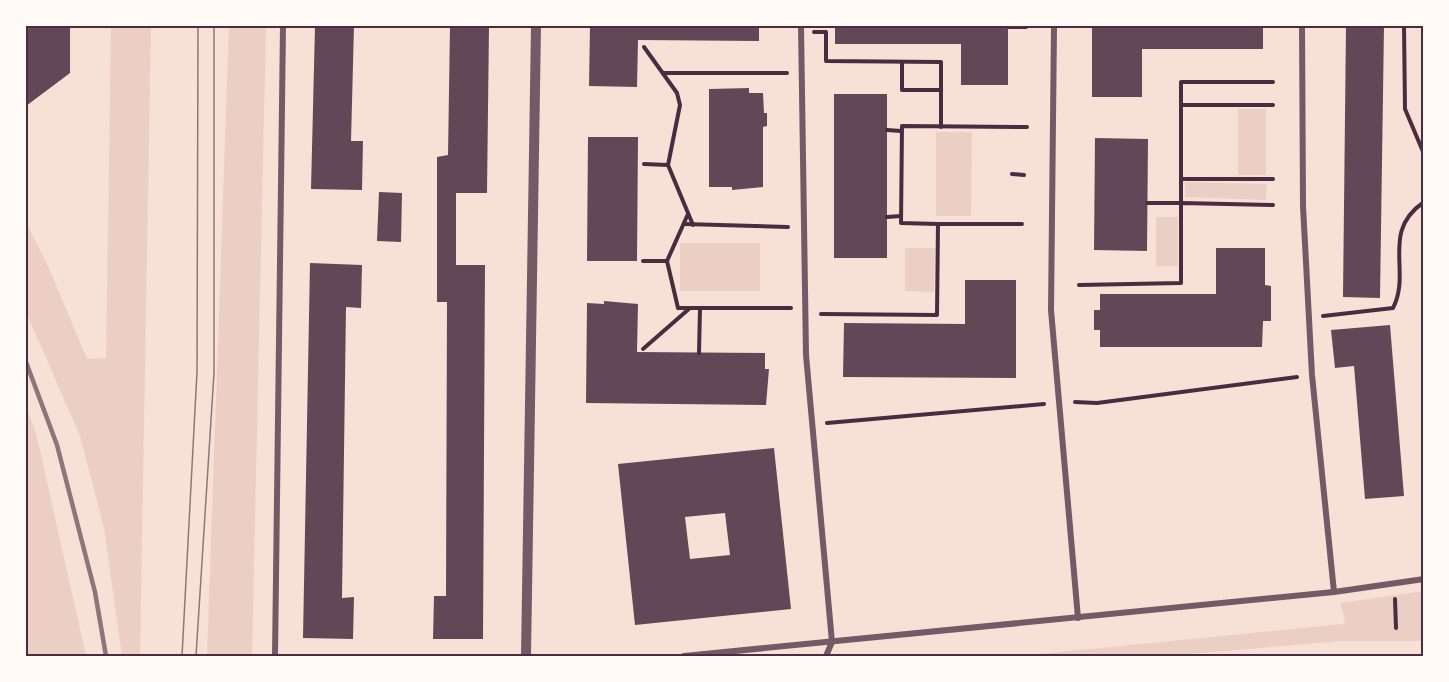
<svg xmlns="http://www.w3.org/2000/svg" width="1449" height="682" viewBox="0 0 1449 682" font-family="Commissioner,sans-serif">
  <style>
    .green { fill: #ebcfc5 }
    .building { fill: #644757; fill-rule: evenodd }
    .lines { fill: none; stroke-linecap: round; stroke-linejoin: round }
    .path { stroke: #4a2c40; stroke-width: 4 }
    .minor { stroke: #755966; stroke-width: 6 }
    .tertiary { stroke: #755966; stroke-width: 10 }
    .tram { stroke: #8f747c; stroke-width: 1.5 }
    .rail { stroke: #8f747c; stroke-width: 4.5 }
    .neatline { fill: none; stroke: #4a2c40; stroke-width: 2 }
  </style>
  <rect width="100%" height="100%" fill="#f7e1d7"/>
  <g class="green">
    <polygon points="111,26 151,26 140,656 122,656 104,528 80,436 26,312 26,223 48,266 87,359 106,358"/>
    <polygon points="229,26 266,26 252,656 207,656"/>
    <rect x="1238" y="109" width="28" height="66"/>
    <polygon points="936,132 972,132 971,216 936,216"/>
    <polygon points="1185,182 1267,184 1266,200 1185,197"/>
    <rect x="1156" y="217" width="22" height="49"/>
    <rect x="680" y="243" width="80" height="48"/>
    <polygon points="905,248 935,248 934,292 905,291"/>
    <polygon points="26,406 37,437 86,656 26,656"/>
    <polygon points="1423,591 1423,641 1341,641 1166,656 1019,656 1343,624 1345,619 1340,603"/>
  </g>
  <g class="building">
    <polygon points="26,26 70,26 70,73 26,106"/>
    <polygon points="315,26 354,26 351,141 363,141 362,190 311,189"/>
    <polygon points="450,26 489,26 487,193 456,193 456,265 485,265 483,639 433,639 434,596 446,596 447,302 437,302 437,157 448,155"/>
    <polygon points="590,26 759,26 759,41 638,40 637,87 589,86"/>
    <polygon points="835,26 1008,26 1008,85 961,85 961,44 835,44"/>
    <polygon points="1092,26 1263,26 1263,49 1142,49 1142,97 1092,97"/>
    <polygon points="1346,26 1384,26 1380,298 1343,297"/>
    <polygon points="749,88 749,93 763,93 764,113 767,113 767,126 763,127 763,187 732,190 732,187 709,187 709,89"/>
    <rect x="834" y="94" width="53" height="164"/>
    <polygon points="588,137 638,137 637,261 587,261"/>
    <polygon points="1095,138 1148,139 1147,251 1094,250"/>
    <polygon points="379,192 402,193 401,242 377,241"/>
    <polygon points="1216,248 1265,248 1265,285 1271,286 1271,321 1263,321 1262,347 1100,347 1100,330 1094,330 1094,310 1100,310 1100,294 1216,294"/>
    <polygon points="310,263 362,265 361,308 346,307 342,598 354,597 353,639 303,638"/>
    <polygon points="965,280 1016,280 1016,378 843,377 844,323 965,324"/>
    <polygon points="604,301 638,304 637,352 765,353 765,369 769,369 766,405 586,403 587,303 604,304"/>
    <polygon points="1390,325 1404,496 1365,499 1354,366 1335,368 1331,330"/>
    <path d="M774,448L791,609L635,625L618,464ZM725,513L730,555L690,559L685,517Z"/>
  </g>
  <g class="lines">
    <g class="path">
      <polyline points="1404,26 1405,109 1424,154"/>
      <polyline points="1008,27 1026,27"/>
      <polyline points="814,32 826,32 826,61 941,62 941,127"/>
      <polyline points="644,47 677,93 680,105 668,165 693,225"/>
      <polyline points="902,62 902,90 941,90"/>
      <polyline points="663,73 787,73"/>
      <polyline points="1181,105 1273,105"/>
      <polyline points="887,130 901,131"/>
      <polyline points="644,164 668,165"/>
      <polyline points="1012,174 1024,175"/>
      <polyline points="1181,179 1273,179"/>
      <polyline points="1147,203 1181,203 1181,82 1273,82"/>
      <polyline points="688,214 667,261 678,308 791,308"/>
      <polyline points="887,217 901,216"/>
      <polyline points="684,224 788,227"/>
      <polyline points="938,224 1022,224"/>
      <polyline points="643,261 667,261"/>
      <polyline points="1079,285 1181,283 1181,203 1273,205"/>
      <polyline points="821,314 937,315 938,224 901,223 902,126 1027,127"/>
      <path d="M1323,316L1393,308C1412,271 1380,232 1424,202"/>
      <polyline points="643,349 690,308"/>
      <polyline points="699,353 700,308"/>
      <polyline points="1075,402 1097,403 1297,377"/>
      <polyline points="827,423 1044,404"/>
      <polyline points="1395,599 1396,628"/>
    </g>
    <g class="minor">
      <polyline points="801,26 806,355 832,642 826,656"/>
      <polyline points="1054,26 1051,310 1078,618"/>
      <polyline points="1302,26 1303,206 1312,375 1334,592"/>
      <polyline points="275,656 283,26"/>
      <polyline points="684,656 1334,592 1424,579"/>
    </g>
    <polyline class="tertiary" points="526,656 536,26"/>
    <g class="tram">
      <polyline points="182,656 197,372 198,26"/>
      <polyline points="196,656 214,373 214,26"/>
    </g>
    <polyline class="rail" points="26,362 57,445 95,592 106,656"/>
  </g>
  <rect width="1449" height="682" fill="none" stroke="#fffaf5" stroke-width="54"/>
  <rect x="27" y="27" width="1395" height="628" class="neatline"/>
</svg>
